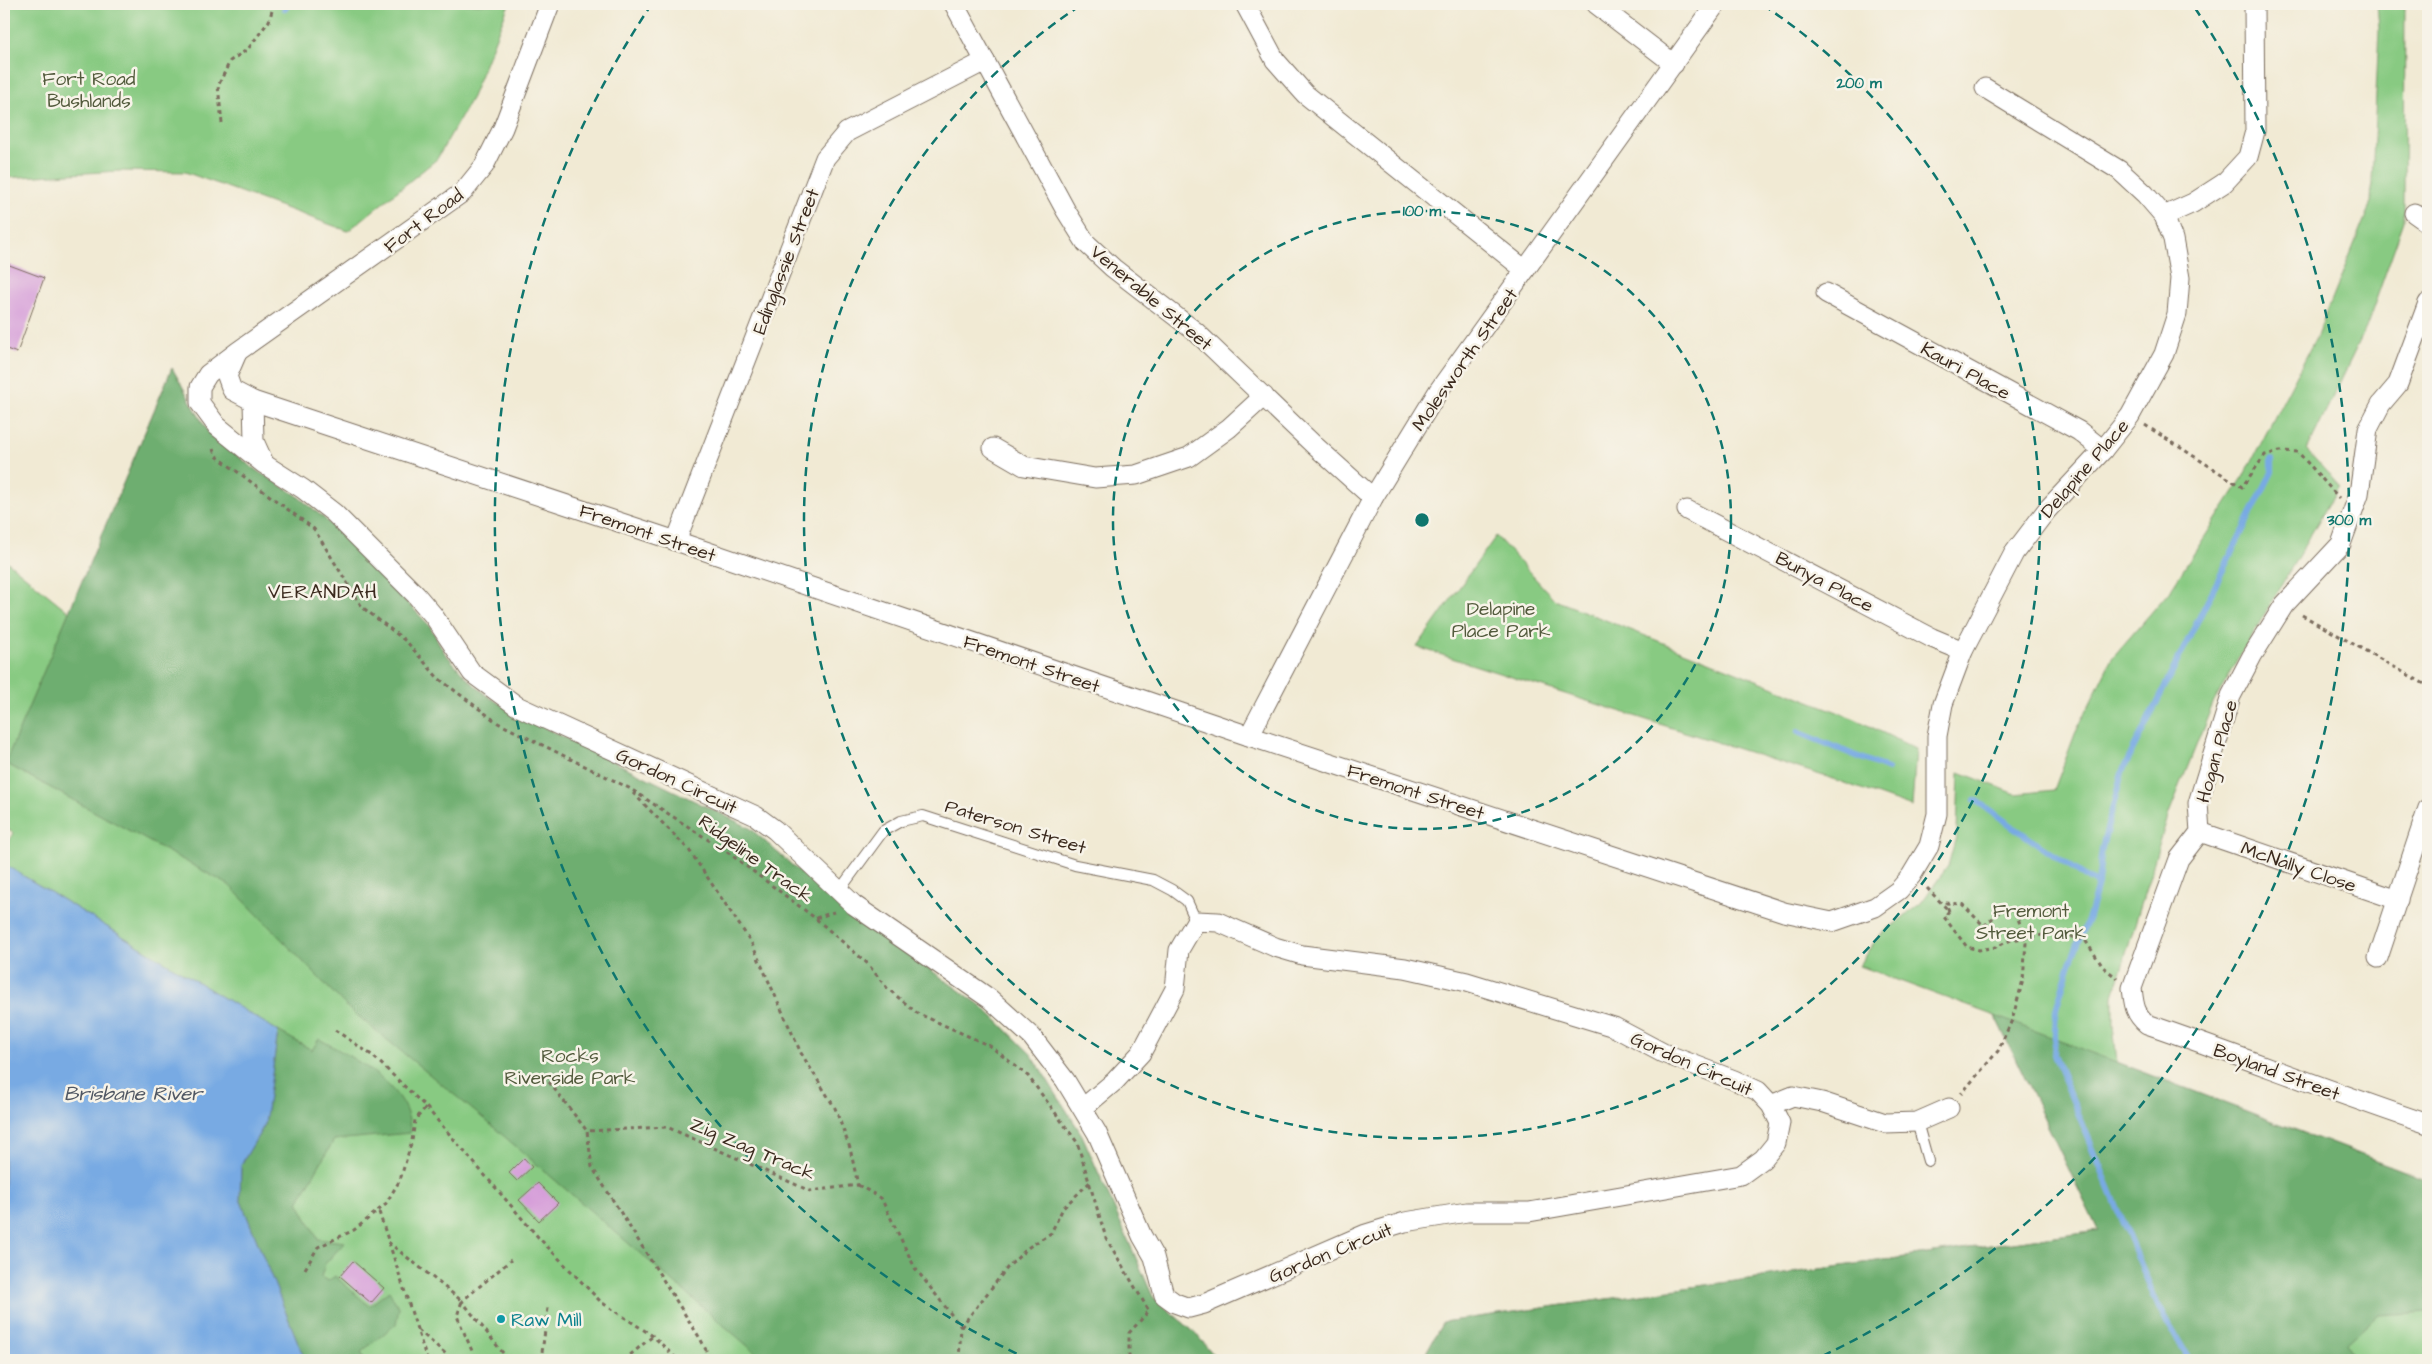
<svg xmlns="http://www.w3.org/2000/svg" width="2432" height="1364" viewBox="0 0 2432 1364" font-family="'Architects Daughter',sans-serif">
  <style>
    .green { fill: #88ca82; stroke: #627a50 }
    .forest { fill: #6eae70; stroke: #546c47 }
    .water { fill: #78aae3; stroke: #5a6a80 }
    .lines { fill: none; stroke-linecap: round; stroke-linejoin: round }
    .stream { stroke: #78aae3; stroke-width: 6 }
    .building { fill: #d59cd9 }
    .service-casing { stroke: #7b6d5e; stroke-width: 12 }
    .minor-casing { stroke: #7b6d5e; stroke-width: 21 }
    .path { stroke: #7b6d5e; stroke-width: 3; stroke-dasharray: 4 4; stroke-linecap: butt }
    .service { stroke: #fff; stroke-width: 10 }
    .minor { stroke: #fff; stroke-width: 19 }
    .ring { fill: none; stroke: #0f766e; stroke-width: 2.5; stroke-dasharray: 9 6 }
    .culture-dot { fill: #0f9aa8; stroke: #f7f3e8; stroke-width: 2 }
    .labels { text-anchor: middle; stroke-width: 5; stroke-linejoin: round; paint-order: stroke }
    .park-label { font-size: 19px; fill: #525a3c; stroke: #f7f3e8 }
    .street-label { font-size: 19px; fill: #3b2a1e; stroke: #f7f3e8 }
    .culture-label { font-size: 19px; fill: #0d838f; stroke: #f7f3e8; text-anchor: start }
    .neighbourhood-label { font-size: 20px; letter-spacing: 1px; fill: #3b2a1e; stroke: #f7f3e8 }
    .water-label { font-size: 20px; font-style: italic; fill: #505763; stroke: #f7f3e8 }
    .centre { fill: #0f766e; stroke: #f7f3e8; stroke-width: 2.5 }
    .ring-label { font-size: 15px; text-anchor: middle; font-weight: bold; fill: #0f766e; stroke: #f7f3e8; stroke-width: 5; stroke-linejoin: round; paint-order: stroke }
  </style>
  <rect width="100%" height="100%" fill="#f7f3e8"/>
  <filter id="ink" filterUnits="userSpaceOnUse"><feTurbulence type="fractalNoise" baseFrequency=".02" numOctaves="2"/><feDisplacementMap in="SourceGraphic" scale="10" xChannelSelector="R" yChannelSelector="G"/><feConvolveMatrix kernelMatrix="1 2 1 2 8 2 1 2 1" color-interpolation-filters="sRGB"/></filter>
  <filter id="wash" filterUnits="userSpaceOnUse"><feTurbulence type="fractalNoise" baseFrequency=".0096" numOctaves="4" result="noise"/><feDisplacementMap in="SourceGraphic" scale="20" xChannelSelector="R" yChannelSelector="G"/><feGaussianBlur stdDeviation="1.12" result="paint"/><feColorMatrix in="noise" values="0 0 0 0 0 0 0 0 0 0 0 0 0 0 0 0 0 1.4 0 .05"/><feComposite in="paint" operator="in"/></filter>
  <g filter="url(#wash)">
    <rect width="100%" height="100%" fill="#f1ead4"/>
    <g class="green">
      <polygon points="4,4 509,4 472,97 437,159 348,231 185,172 119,171 4,178"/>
      <polygon points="2377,4 2405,4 2404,221 2366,328 2307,450 2339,486 2214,701 2168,816 2113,996 2113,1025 2117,1062 2428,1180 2428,1360 1422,1360 1443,1322 2098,1230 1995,1016 1859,966 1879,936 1921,903 1948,866 1957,833 1959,772 2016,794 2054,790 2075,734 2112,658 2169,592 2244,476 2317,336 2371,203 2379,29"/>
      <polygon points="172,368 209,434 257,471 295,494 324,518 429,625 444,652 468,679 486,695 514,713 750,828 830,899 983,1007 1031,1054 1082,1135 1153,1297 1194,1332 1218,1360 305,1360 241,1165 265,1124 278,1031 4,864 4,849 13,833 4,827 4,559 69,612"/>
      <polygon points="1496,536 1555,600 1855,719 1916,749 1912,807 1833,779 1417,647"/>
    </g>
    <g class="forest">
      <polygon points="172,368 209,434 257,471 295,494 324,518 429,625 444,652 468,679 486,695 514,713 750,828 830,899 983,1007 1031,1054 1082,1135 1153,1297 1194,1332 1218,1360 764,1360 484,1119 347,1007 229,885 5,763"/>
      <polygon points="1995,1016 2428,1180 2428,1312 2378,1315 2346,1344 2355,1360 1422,1360 1443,1322 2098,1230"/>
      <path d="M278,1031L312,1050L319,1039C353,1058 412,1087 410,1133L334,1140L298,1202L318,1239L345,1242L325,1264L321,1277L328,1281L335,1276L369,1306L389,1291L399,1308L396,1324L361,1352L365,1360H305L240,1199L241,1165L265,1124Z"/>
    </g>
    <polygon class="water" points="4,864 278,1031 265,1124 241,1165 240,1199 305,1360 4,1360"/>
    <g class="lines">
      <g class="stream">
        <polyline points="285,9 288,4"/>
        <polyline points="1798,732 1888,769"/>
        <path d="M1975,800C2016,828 2055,858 2098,884"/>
        <polyline points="2190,1360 2159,1308 2054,1055 2056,1009 2070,963 2089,917 2098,884 2102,848 2122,772 2272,472 2272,459"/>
      </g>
    </g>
    <g id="blocks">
      <g class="building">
        <polygon points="4,263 44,278 17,353 4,348"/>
        <polygon points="524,1158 532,1167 517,1181 509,1173"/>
        <polygon points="538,1183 558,1203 539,1221 519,1200"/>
        <polygon points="353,1261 384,1288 371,1303 340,1276"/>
      </g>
    </g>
  </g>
  <g filter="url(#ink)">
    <use href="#blocks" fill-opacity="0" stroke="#7b6d5e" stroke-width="1"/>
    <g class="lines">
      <defs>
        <g id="service">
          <polyline points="839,891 883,831 901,821 923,816 1075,865 1153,880 1172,890 1187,901 1196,921"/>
          <polyline points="1917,1122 1928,1161"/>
        </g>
        <g id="minor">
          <polyline points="550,4 503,128 484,166 463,192 237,352 208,374 200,387 200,403 217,426 264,464 303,489 334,513 416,595 433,615 472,673 517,706 756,816 775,830 854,905 990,999 1032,1037 1065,1080 1097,1133 1142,1236 1154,1257 1164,1295 1175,1303 1189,1308 1204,1304 1366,1234 1405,1222 1467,1212 1529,1212 1741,1175 1763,1159 1776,1143 1780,1123 1771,1105 1758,1091 1734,1080 1663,1053 1614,1027 1467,982 1405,968 1302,955 1275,947 1218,922 1196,921 1179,950 1175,989 1141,1053 1115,1081 1083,1108"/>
          <polyline points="954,4 1066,211 1086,243 1113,268 1196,332 1314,445 1373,498"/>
          <polyline points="1245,4 1275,60 1305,94 1525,270"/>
          <polyline points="1596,4 1674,64"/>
          <polyline points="2414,213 2428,223"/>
          <polyline points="2164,216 2193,203 2224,183 2248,157 2255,131 2254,4"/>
          <polyline points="1826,293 2079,431 2103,450"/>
          <path d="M2428,303L2398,384L2381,404L2368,429L2359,494L2341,544L2284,605L2252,656L2231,696L2198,803L2200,832L2179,859L2132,988C2134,1004 2134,1013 2147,1024C2241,1056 2334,1093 2428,1124"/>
          <polyline points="237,353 227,376 232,390 253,401 676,541 1249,736 1784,912 1832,922 1875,907 1899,890 1911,876 1929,846 1937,814 1937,736 1943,704 1963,651 2014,553 2046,511 2103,450 2130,416 2164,354 2177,314 2180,278 2173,239 2164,216 2145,194 2119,170 1985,88"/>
          <polyline points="253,401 254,441 264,463"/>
          <polyline points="993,448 1024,466 1095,478 1136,475 1189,457 1229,428 1264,396"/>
          <polyline points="1687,510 1932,638 1963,651"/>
          <polyline points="676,541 825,158 847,132 985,61"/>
          <polyline points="1249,736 1373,498 1439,390 1716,4"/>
          <polyline points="2200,832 2398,900"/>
          <polyline points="2378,958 2428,808"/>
          <polyline points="1771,1105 1793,1096 1822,1102 1885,1123 1917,1122 1949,1108"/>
        </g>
      </defs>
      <use href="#service" class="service-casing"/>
      <use href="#minor" class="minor-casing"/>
      <g class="path">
        <polyline points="222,123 218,86 230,61 248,49 269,21 274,4"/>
        <polyline points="2145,425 2242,487 2265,455 2280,451 2298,452 2339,498"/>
        <polyline points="213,449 215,455 314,529 362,607 407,642 438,678 498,723 629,788 730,854 815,918 867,963 887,988 917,1013 990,1046 1028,1076 1077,1142 1106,1238 1149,1311 1129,1333 1129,1360"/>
        <polyline points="2302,615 2428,686"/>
        <polyline points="633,793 689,850 751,942 801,1053 835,1108 850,1148 858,1185 810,1191 667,1127 587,1131 592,1167 701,1340 711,1360"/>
        <polyline points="1927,888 1949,911 1944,917 1967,947 1979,950 1996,947 2011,940 2056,933 2085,940 2103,967 2117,978"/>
        <polyline points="1949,911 1946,903 1962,904 1984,926 2005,907 2016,912 2026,943 2023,980 2012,1020 1998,1051 1961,1094"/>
        <polyline points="816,918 834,912"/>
        <polyline points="335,1030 373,1056 426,1107 538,1237 601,1302 653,1336 678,1360"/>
        <polyline points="549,1082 587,1131"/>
        <polyline points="858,1185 881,1198 915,1268 961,1327 959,1360"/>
        <polyline points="379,1212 427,1360"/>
        <polyline points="388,1242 462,1301 457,1316 476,1360"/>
        <polyline points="305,1269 318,1247 354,1230 385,1205 400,1180 412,1141 415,1120 426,1107"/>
        <polyline points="961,1327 1007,1268 1029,1247 1051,1233 1063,1208 1090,1182"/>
        <polyline points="418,1330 453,1360"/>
        <polyline points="505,1360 506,1357 462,1301 511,1260"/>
        <polyline points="541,1360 548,1308"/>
        <polyline points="624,1360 653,1336"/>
      </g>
      <use href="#service" class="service"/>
      <use href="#minor" class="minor"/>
    </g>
  </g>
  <g class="ring">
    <circle cx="1422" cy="520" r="309"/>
    <path d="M1763 5A618 618 0 1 1 1081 5"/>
    <path d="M1030 1360A927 927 0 0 1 649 8M2195 8A927 927 0 0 1 1814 1360"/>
  </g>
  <circle class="culture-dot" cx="501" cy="1319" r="5"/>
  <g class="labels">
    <g class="park-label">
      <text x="89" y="85">Fort Road<tspan x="89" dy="22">Bushlands</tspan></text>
      <text x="1501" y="615">Delapine<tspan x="1501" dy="22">Place Park</tspan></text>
      <text x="2031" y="917">Fremont<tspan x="2031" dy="22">Street Park</tspan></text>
      <text x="570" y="1062">Rocks<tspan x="570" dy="22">Riverside Park</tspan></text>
    </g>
    <g class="street-label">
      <text transform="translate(423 220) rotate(-37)" y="7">Fort Road</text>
      <text transform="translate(785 261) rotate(-69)" y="7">Edinglassie Street</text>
      <text transform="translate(1152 297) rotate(40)" y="7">Venerable Street</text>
      <text transform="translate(1464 359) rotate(-55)" y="7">Molesworth Street</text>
      <text transform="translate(1966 370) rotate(29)" y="7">Kauri Place</text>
      <text transform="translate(2084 468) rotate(-49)" y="7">Delapine Place</text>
      <text transform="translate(648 532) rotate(19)" y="7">Fremont Street</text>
      <text transform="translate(1825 581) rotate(28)" y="7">Bunya Place</text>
      <text transform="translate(1032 663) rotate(19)" y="7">Fremont Street</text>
      <text transform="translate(2216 751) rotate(-74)" y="7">Hogan Place</text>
      <text transform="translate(677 780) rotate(25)" y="7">Gordon Circuit</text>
      <text transform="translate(1416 791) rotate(18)" y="7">Fremont Street</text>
      <text transform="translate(1016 826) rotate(17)" y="7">Paterson Street</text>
      <text transform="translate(756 858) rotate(36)" y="7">Ridgeline Track</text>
      <text transform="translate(2299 866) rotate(19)" y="7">McNally Close</text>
      <text transform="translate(1692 1063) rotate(24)" y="7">Gordon Circuit</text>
      <text transform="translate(2277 1071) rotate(20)" y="7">Boyland Street</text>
      <text transform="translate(753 1148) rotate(23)" y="7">Zig Zag Track</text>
      <text transform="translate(1330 1252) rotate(-22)" y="7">Gordon Circuit</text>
    </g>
    <g class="culture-label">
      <text x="511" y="1326">Raw Mill</text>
    </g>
    <g class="neighbourhood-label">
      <text x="323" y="598">VERANDAH</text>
    </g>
    <g class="water-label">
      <text x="133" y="1100">Brisbane River</text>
    </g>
  </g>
  <circle cx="1422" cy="520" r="8" class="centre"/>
  <g class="ring-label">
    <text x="1859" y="88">200 m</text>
    <text x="1422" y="216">100 m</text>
    <text x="2349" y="525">300 m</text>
  </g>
  <rect width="2432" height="1364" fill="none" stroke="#f7f3e8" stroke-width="20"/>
</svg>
